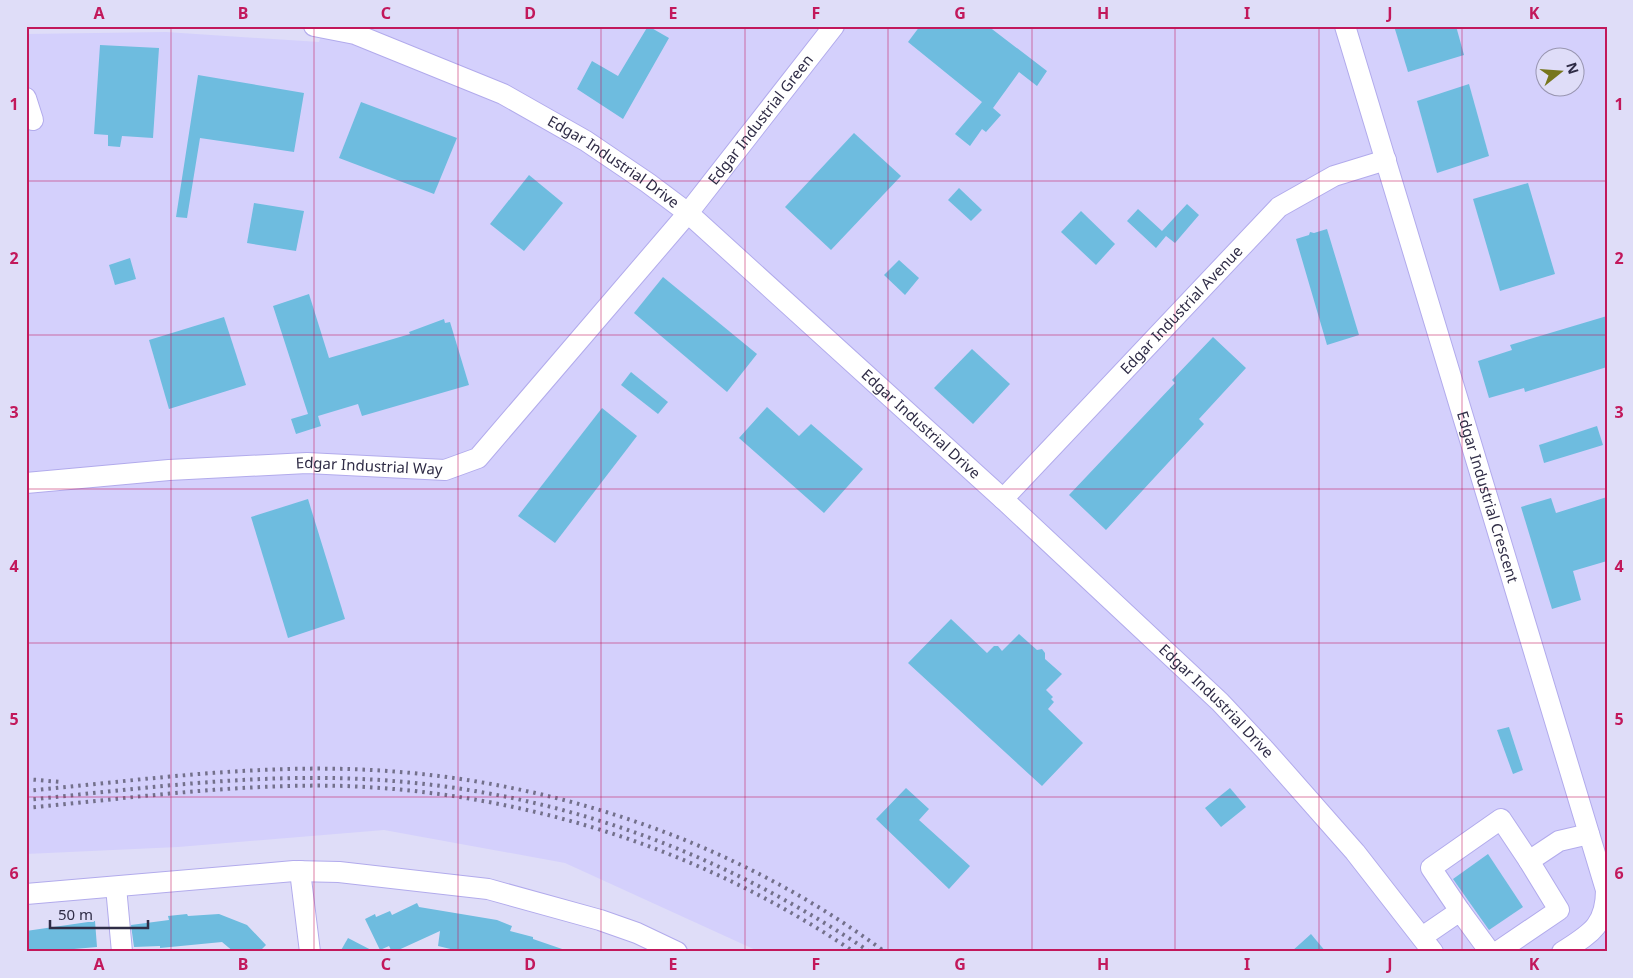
<svg xmlns="http://www.w3.org/2000/svg" width="1633" height="978" viewBox="0 0 1633 978" font-family="'Noto Sans',sans-serif">
  <style>
    .built { fill: #d4d0fc; fill-rule: evenodd }
    .building { fill: #6ebcdf }
    .lines { fill: none; stroke-linecap: round; stroke-linejoin: round }
    .minor-casing { stroke: #b2abec; stroke-width: 22 }
    .minor { stroke: #fff; stroke-width: 20 }
    .rail { stroke: #73708b; stroke-width: 4; stroke-dasharray: 2.5 5; stroke-linecap: butt }
    .grid { fill: none; stroke: #c2185b; stroke-width: 1; stroke-opacity: 0.55 }
    .labels { text-anchor: middle; stroke-width: 5; stroke-linejoin: round; paint-order: stroke }
    .street-label { font-size: 15px; fill: #2f2c46; stroke: #dfddf8 }
    .neatline { fill: none; stroke: #c2185b; stroke-width: 2 }
    .grid-label { font-size: 16px; text-anchor: middle; font-weight: bold; fill: #c2185b }
  </style>
  <rect width="100%" height="100%" fill="#dfddf8"/>
  <path class="built" d="M324,26H1607V952H760L565,863L384,830L178,847L26,854V34L166,32L319,42ZM1546,58H1576V88H1546Z"/>
  <g class="building">
    <polygon points="648,26 669,38 623,119 577,89 592,61 618,76"/>
    <polygon points="920,26 988,26 1047,71 1037,86 1019,72 993,108 1001,115 986,132 982,129 970,146 955,134 982,102 908,42"/>
    <polygon points="1394,26 1456,26 1464,55 1408,72"/>
    <polygon points="100,45 159,48 153,138 122,136 120,147 108,146 108,135 94,134"/>
    <polygon points="198,75 304,93 294,152 200,138 187,218 176,217"/>
    <polygon points="1469,84 1489,156 1437,173 1417,101"/>
    <polygon points="361,102 457,138 434,194 339,158"/>
    <polygon points="854,133 901,176 831,250 785,207"/>
    <polygon points="529,175 563,203 524,251 490,224"/>
    <polygon points="1528,183 1555,274 1500,291 1473,199"/>
    <polygon points="959,188 982,210 971,221 948,200"/>
    <polygon points="254,203 304,211 296,251 247,243"/>
    <polygon points="1187,204 1199,215 1175,243 1166,236 1156,248 1127,221 1138,209 1162,231"/>
    <polygon points="1081,211 1115,244 1096,265 1061,232"/>
    <polygon points="1327,229 1359,335 1327,345 1296,239 1309,235 1310,232 1314,233"/>
    <polygon points="130,258 136,279 115,285 109,265"/>
    <polygon points="899,260 919,278 905,295 884,275"/>
    <polygon points="663,277 757,354 727,392 634,313"/>
    <polygon points="309,294 329,358 410,334 409,332 444,319 445,323 450,322 469,385 362,416 358,404 318,416 321,426 296,434 291,419 308,414 273,306"/>
    <polygon points="1607,316 1607,367 1525,392 1524,388 1489,398 1478,361 1512,350 1510,345"/>
    <polygon points="224,317 246,385 169,409 149,340"/>
    <polygon points="1213,337 1246,368 1199,419 1204,424 1106,530 1069,495 1175,383 1172,380"/>
    <polygon points="972,349 1010,384 973,424 934,388"/>
    <polygon points="631,372 668,402 658,414 621,385"/>
    <polygon points="767,407 799,436 811,424 863,469 824,513 739,438"/>
    <polygon points="602,408 637,436 555,543 518,516"/>
    <polygon points="1597,426 1603,445 1544,463 1539,445"/>
    <polygon points="1607,497 1607,561 1573,571 1581,600 1552,609 1521,507 1551,498 1556,513"/>
    <polygon points="308,499 345,619 288,638 251,517"/>
    <polygon points="951,619 987,653 994,646 998,646 1002,651 1019,634 1037,650 1042,649 1045,653 1045,659 1062,674 1046,690 1053,697 1051,699 1054,702 1048,709 1083,743 1042,786 908,663"/>
    <polygon points="1509,727 1523,770 1513,774 1497,730"/>
    <polygon points="906,788 929,809 919,820 970,866 949,889 876,819"/>
    <polygon points="1230,788 1246,807 1221,827 1205,808"/>
    <polygon points="1488,854 1523,907 1489,930 1453,879"/>
    <polygon points="417,903 419,907 497,920 512,926 510,931 533,937 533,939 565,950 564,952 463,952 438,946 440,931 394,952 392,952 389,946 380,950 365,919 375,914 376,917 390,911 392,915"/>
    <polygon points="187,914 188,916 219,914 247,925 266,945 259,952 234,952 222,942 160,948 160,946 134,947 131,925 169,920 168,916"/>
    <polygon points="95,921 97,947 74,949 74,951 26,952 26,931"/>
    <polygon points="1311,934 1326,952 1291,952"/>
    <polygon points="348,938 375,952 340,952"/>
  </g>
  <g class="lines">
    <defs>
      <g id="minor">
        <path id="s1" d="M314,26L355,34L503,94L586,141L648,183L688,213L1003,499L1220,702L1266,751L1355,852L1433,952"/>
        <path id="s2" d="M1345,26L1606,890C1606,926 1590,934 1562,952"/>
        <polyline points="26,98 33,120"/>
        <path id="s3" d="M26,483L169,470L307,463L445,470L478,458L688,213L834,26"/>
        <path id="s4" d="M1003,499L1279,207L1334,176L1386,160"/>
        <polyline points="300,871 310,952"/>
        <polyline points="116,887 122,952"/>
        <polyline points="26,894 294,871 339,872 488,889 600,920 637,933 677,952"/>
        <polyline points="1460,911 1431,868 1501,819 1529,861"/>
        <polyline points="1422,937 1460,911 1490,952"/>
        <polyline points="1497,952 1559,910 1529,861 1559,841 1589,834"/>
      </g>
    </defs>
    <use href="#minor" class="minor-casing"/>
    <use href="#minor" class="minor"/>
    <g class="rail">
      <polyline points="26,779 61,782"/>
      <path d="M26,791C132,781 239,766 346,769C537,774 732,838 885,952"/>
      <path d="M26,800C117,791 209,779 300,778C509,775 697,836 870,952"/>
      <path d="M26,808C132,798 239,783 346,786C527,793 704,850 854,952"/>
    </g>
  </g>
  <path class="grid" d="M171,26V952M314,26V952M458,26V952M601,26V952M745,26V952M888,26V952M1032,26V952M1175,26V952M1319,26V952M1462,26V952M26,181H1607M26,335H1607M26,489H1607M26,643H1607M26,797H1607"/>
  <g class="labels">
    <g class="street-label">
      <text dy="5" stroke="none"><textPath href="#s3" startOffset="896">Edgar Industrial Green</textPath></text>
      <text dy="5" stroke="none"><textPath href="#s1" startOffset="331">Edgar Industrial Drive</textPath></text>
      <text dy="5" stroke="none"><textPath href="#s4" startOffset="260">Edgar Industrial Avenue</textPath></text>
      <text dy="5" stroke="none"><textPath href="#s1" startOffset="736">Edgar Industrial Drive</textPath></text>
      <text dy="5" stroke="none"><textPath href="#s3" startOffset="344">Edgar Industrial Way</textPath></text>
      <text dy="5" stroke="none"><textPath href="#s2" startOffset="492">Edgar Industrial Crescent</textPath></text>
      <text dy="5" stroke="none"><textPath href="#s1" startOffset="1141">Edgar Industrial Drive</textPath></text>
    </g>
  </g>
  <rect width="1633" height="978" fill="none" stroke="#dfddf8" stroke-width="55"/>
  <g transform="translate(1560 72) rotate(73)"><circle r="24" fill="#dfddf8" stroke="#9996b1"/>
  <path d="M0-4L9 19L0 12L-9 19Z" fill="#77761d"/>
  <text y="-8" font-size="14" font-weight="bold" text-anchor="middle" fill="#2f2c46">N</text>
  </g>
  <path d="M50 920v8h98v-8" fill="none" stroke="#2f2c46" stroke-width="2.5"/>
  <text x="58" y="920" font-size="15" fill="#2f2c46" stroke="#dfddf8" stroke-width="4" paint-order="stroke">50 m</text>
  <rect x="28" y="28" width="1578" height="922" class="neatline"/>
  <g class="grid-label">
    <text x="99" y="19">A</text>
    <text x="243" y="19">B</text>
    <text x="386" y="19">C</text>
    <text x="530" y="19">D</text>
    <text x="673" y="19">E</text>
    <text x="816" y="19">F</text>
    <text x="960" y="19">G</text>
    <text x="1103" y="19">H</text>
    <text x="1247" y="19">I</text>
    <text x="1390" y="19">J</text>
    <text x="1534" y="19">K</text>
    <text x="14" y="110">1</text>
    <text x="1619" y="110">1</text>
    <text x="14" y="264">2</text>
    <text x="1619" y="264">2</text>
    <text x="14" y="418">3</text>
    <text x="1619" y="418">3</text>
    <text x="14" y="572">4</text>
    <text x="1619" y="572">4</text>
    <text x="14" y="725">5</text>
    <text x="1619" y="725">5</text>
    <text x="14" y="879">6</text>
    <text x="1619" y="879">6</text>
    <text x="99" y="970">A</text>
    <text x="243" y="970">B</text>
    <text x="386" y="970">C</text>
    <text x="530" y="970">D</text>
    <text x="673" y="970">E</text>
    <text x="816" y="970">F</text>
    <text x="960" y="970">G</text>
    <text x="1103" y="970">H</text>
    <text x="1247" y="970">I</text>
    <text x="1390" y="970">J</text>
    <text x="1534" y="970">K</text>
  </g>
</svg>
